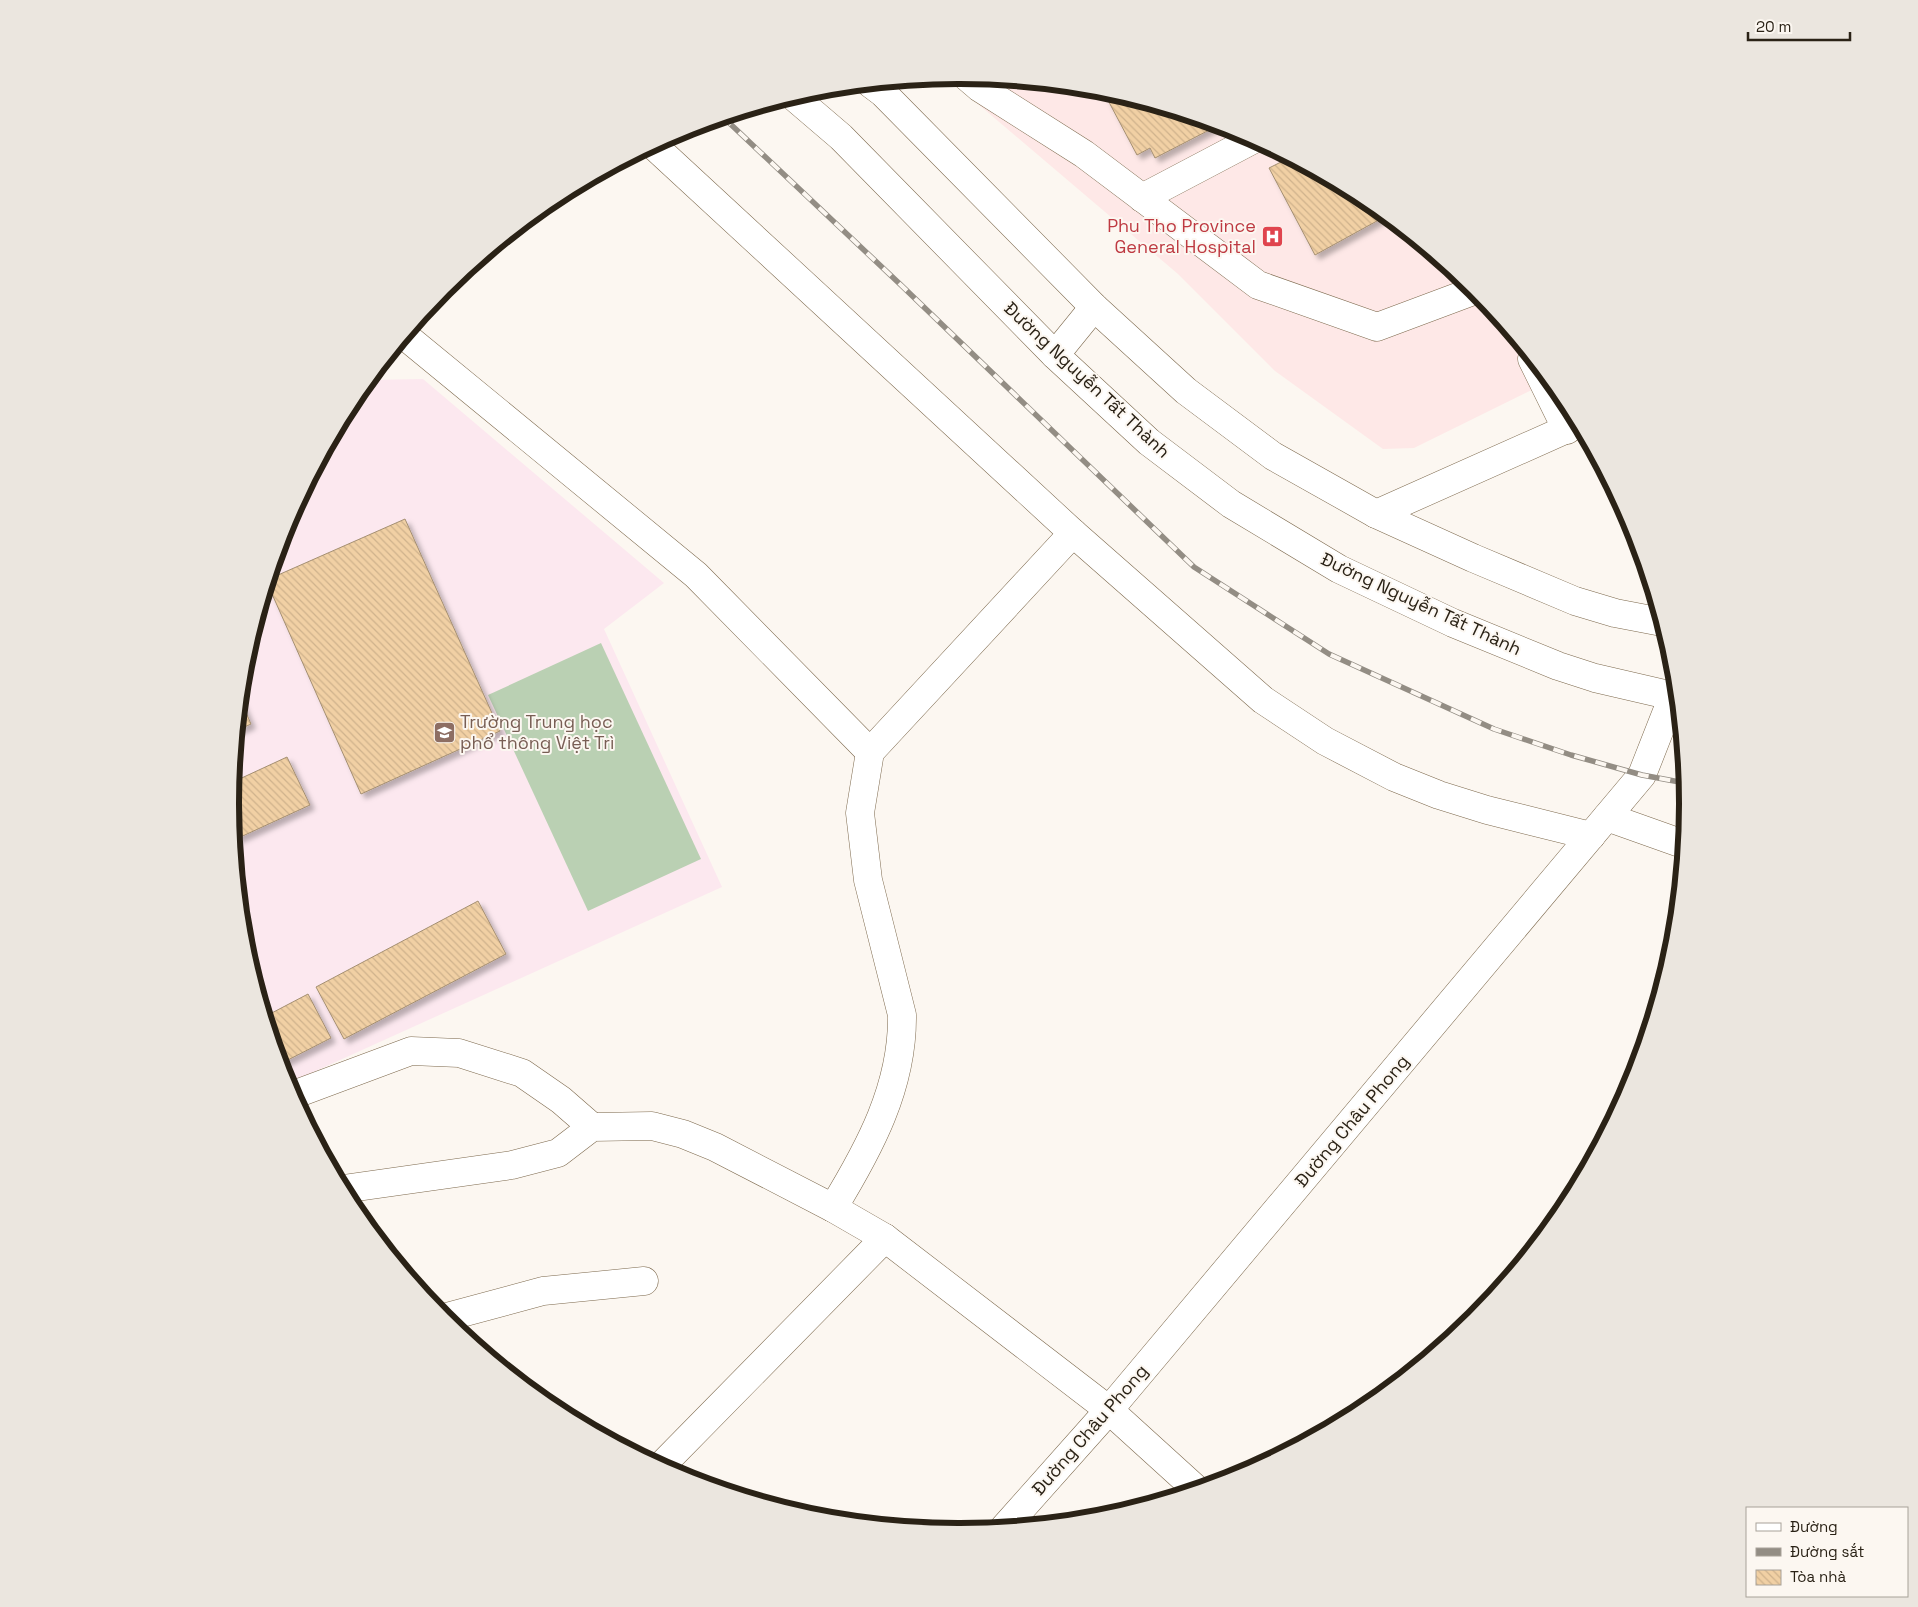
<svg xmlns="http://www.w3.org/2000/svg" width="1918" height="1607" viewBox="0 0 1918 1607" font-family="'Space Grotesk',sans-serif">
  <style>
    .education { fill: #fce8ef }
    .medical { fill: #fee8e7 }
    .garden { fill: #bad0b3 }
    .building { fill: url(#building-back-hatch); stroke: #a48f72; filter: url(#shadow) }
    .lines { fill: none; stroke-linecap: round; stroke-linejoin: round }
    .minor-casing { stroke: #7d694d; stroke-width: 29 }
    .major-casing { stroke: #7d694d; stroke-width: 29 }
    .minor { stroke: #fff; stroke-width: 28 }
    .major { stroke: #fff; stroke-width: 28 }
    .rail-casing { stroke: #938d84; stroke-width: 5.5 }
    .rail { stroke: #fcf7f1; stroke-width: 4; stroke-dasharray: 11; stroke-linecap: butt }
    .labels { text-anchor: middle; stroke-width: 4; stroke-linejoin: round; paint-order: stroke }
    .health-label { font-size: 18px; fill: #be3a42; stroke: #fcf7f1; text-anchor: end }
    .street-label { font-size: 18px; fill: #2a2216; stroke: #fcf7f1 }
    .education-label { font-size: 18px; fill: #785e54; stroke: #fcf7f1; text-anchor: start }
    .rim { fill: none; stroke: #2a2216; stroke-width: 6 }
  </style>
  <defs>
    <pattern id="building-back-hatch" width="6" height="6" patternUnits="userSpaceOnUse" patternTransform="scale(1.25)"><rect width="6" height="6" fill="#f1d0a4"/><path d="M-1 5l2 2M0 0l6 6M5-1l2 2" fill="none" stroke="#cfb28c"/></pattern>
    <filter id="shadow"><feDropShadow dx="4.5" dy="4.5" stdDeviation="2.5" flood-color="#0004"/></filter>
  </defs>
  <rect width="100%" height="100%" fill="#fcf7f1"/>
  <polygon class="education" points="423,379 664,583 604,629 722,887 287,1084 244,945 231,803 245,661 286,524 353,399 368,380"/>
  <polygon class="medical" points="959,75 1101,89 1238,131 1364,198 1474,289 1550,381 1414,448 1383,449 1275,371 1178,274 945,76"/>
  <polygon class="garden" points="601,643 701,859 588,911 488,695"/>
  <g class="building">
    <polygon points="1102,89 1219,125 1155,158 1150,148 1137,155"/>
    <polygon points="1289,158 1364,198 1386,216 1315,255 1269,168"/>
    <polygon points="405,519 500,731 361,794 268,585 269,579"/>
    <polygon points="241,701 251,724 238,730"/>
    <polygon points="287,757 310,805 234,840 231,803 233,782"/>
    <polygon points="478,901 506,954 344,1039 316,987"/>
    <polygon points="308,994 331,1038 280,1064 266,1016"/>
  </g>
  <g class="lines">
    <defs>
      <g id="minor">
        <polyline points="966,76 980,88 1084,154 1258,285 1377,327 1476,290"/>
        <polyline points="653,145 1073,533 1263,700 1325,741 1394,777 1439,795 1487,810 1591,836"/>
        <polyline points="1142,198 1254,139"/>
        <polyline points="405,336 696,575 870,752"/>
        <polyline points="1532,359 1567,430"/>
        <polyline points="1376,514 1578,424"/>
        <polyline points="1607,817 1683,844"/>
        <polyline points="293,1095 411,1051 459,1053 522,1073 561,1100 592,1127"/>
        <polyline points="343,1189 512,1165 558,1153 592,1127 652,1126 683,1134 715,1147 833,1208 885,1238 1109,1410 1196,1489"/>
        <path d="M833,1208C869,1149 903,1087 902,1015L868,880L860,813L870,752L1073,533"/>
        <polyline points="443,1318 543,1291 644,1281"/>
        <polyline points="661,1466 885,1238"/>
        <polyline points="1004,1528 1109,1410 1642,775 1673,696"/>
      </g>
      <g id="major">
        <polyline points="871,84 883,93 1094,307 1186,391 1273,456 1376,514 1473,558 1575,601 1615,613 1662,622"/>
        <polyline points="793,96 841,137 1055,355 1149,442 1231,504 1339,569 1453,623 1558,666 1595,678 1677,697"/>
        <polyline points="1055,355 1094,307"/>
      </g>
    </defs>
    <use href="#minor" class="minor-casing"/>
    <use href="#major" class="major-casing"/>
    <use href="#minor" class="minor"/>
    <use href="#major" class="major"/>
    <defs>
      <polyline id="rail" points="723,117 902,286 1194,567 1329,654 1494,729 1571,755 1642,775 1685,783"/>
    </defs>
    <use href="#rail" class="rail-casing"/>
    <use href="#rail" class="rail"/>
  </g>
  <defs>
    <symbol id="hospital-square" viewBox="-11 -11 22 22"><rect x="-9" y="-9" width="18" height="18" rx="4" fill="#e0444e" stroke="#fcf7f1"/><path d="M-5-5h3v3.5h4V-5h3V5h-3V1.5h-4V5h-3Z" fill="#fff"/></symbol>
    <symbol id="school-square" viewBox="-11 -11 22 22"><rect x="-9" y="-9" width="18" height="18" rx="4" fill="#8d6e63" stroke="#fcf7f1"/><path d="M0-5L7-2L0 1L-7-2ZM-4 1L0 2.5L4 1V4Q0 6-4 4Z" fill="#fff"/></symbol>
  </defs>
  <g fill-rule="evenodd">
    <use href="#hospital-square" x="1260" y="224" width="25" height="25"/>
    <use href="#school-square" x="432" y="720" width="25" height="25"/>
  </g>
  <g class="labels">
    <g class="health-label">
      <text x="1256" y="232">Phu Tho Province<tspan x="1256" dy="21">General Hospital</tspan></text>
    </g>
    <g class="street-label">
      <text transform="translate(1087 380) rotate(43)" y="6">Đường Nguyễn Tất Thành</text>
      <text transform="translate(1421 604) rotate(25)" y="6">Đường Nguyễn Tất Thành</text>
      <text transform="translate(1352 1121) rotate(-50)" y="6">Đường Châu Phong</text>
      <text transform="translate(1090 1430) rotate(-49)" y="6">Đường Châu Phong</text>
    </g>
    <g class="education-label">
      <text x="460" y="728">Trường Trung học<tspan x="460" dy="21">phổ thông Việt Trì</tspan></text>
    </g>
  </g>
  <path d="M0 0H1918V1607H0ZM958 84H960A719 719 0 0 1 1679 803V804A719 719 0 0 1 960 1523H958A719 719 0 0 1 239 804V803A719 719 0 0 1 958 84Z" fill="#ebe6df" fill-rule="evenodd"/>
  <path class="rim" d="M958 84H960A719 719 0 0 1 1679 803V804A719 719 0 0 1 960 1523H958A719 719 0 0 1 239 804V803A719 719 0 0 1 958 84Z"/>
  <rect x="1746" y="1507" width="162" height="90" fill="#fcf7f1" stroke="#a8a299"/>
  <rect x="1756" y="1523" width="25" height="8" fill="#ffffff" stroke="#a8a299"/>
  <text x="1790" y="1532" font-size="15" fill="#2a2216">Đường</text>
  <rect x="1756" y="1548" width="25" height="8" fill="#938d84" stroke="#a8a299"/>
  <text x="1790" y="1557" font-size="15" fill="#2a2216">Đường sắt</text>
  <rect x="1756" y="1570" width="25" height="15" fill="url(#building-back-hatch)" stroke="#a8a299"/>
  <text x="1790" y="1582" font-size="15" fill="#2a2216">Tòa nhà</text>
  <path d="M1748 32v8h102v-8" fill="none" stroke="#2a2216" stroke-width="2.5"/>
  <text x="1756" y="32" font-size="15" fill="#2a2216" stroke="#fcf7f1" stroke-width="4" paint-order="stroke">20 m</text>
</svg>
